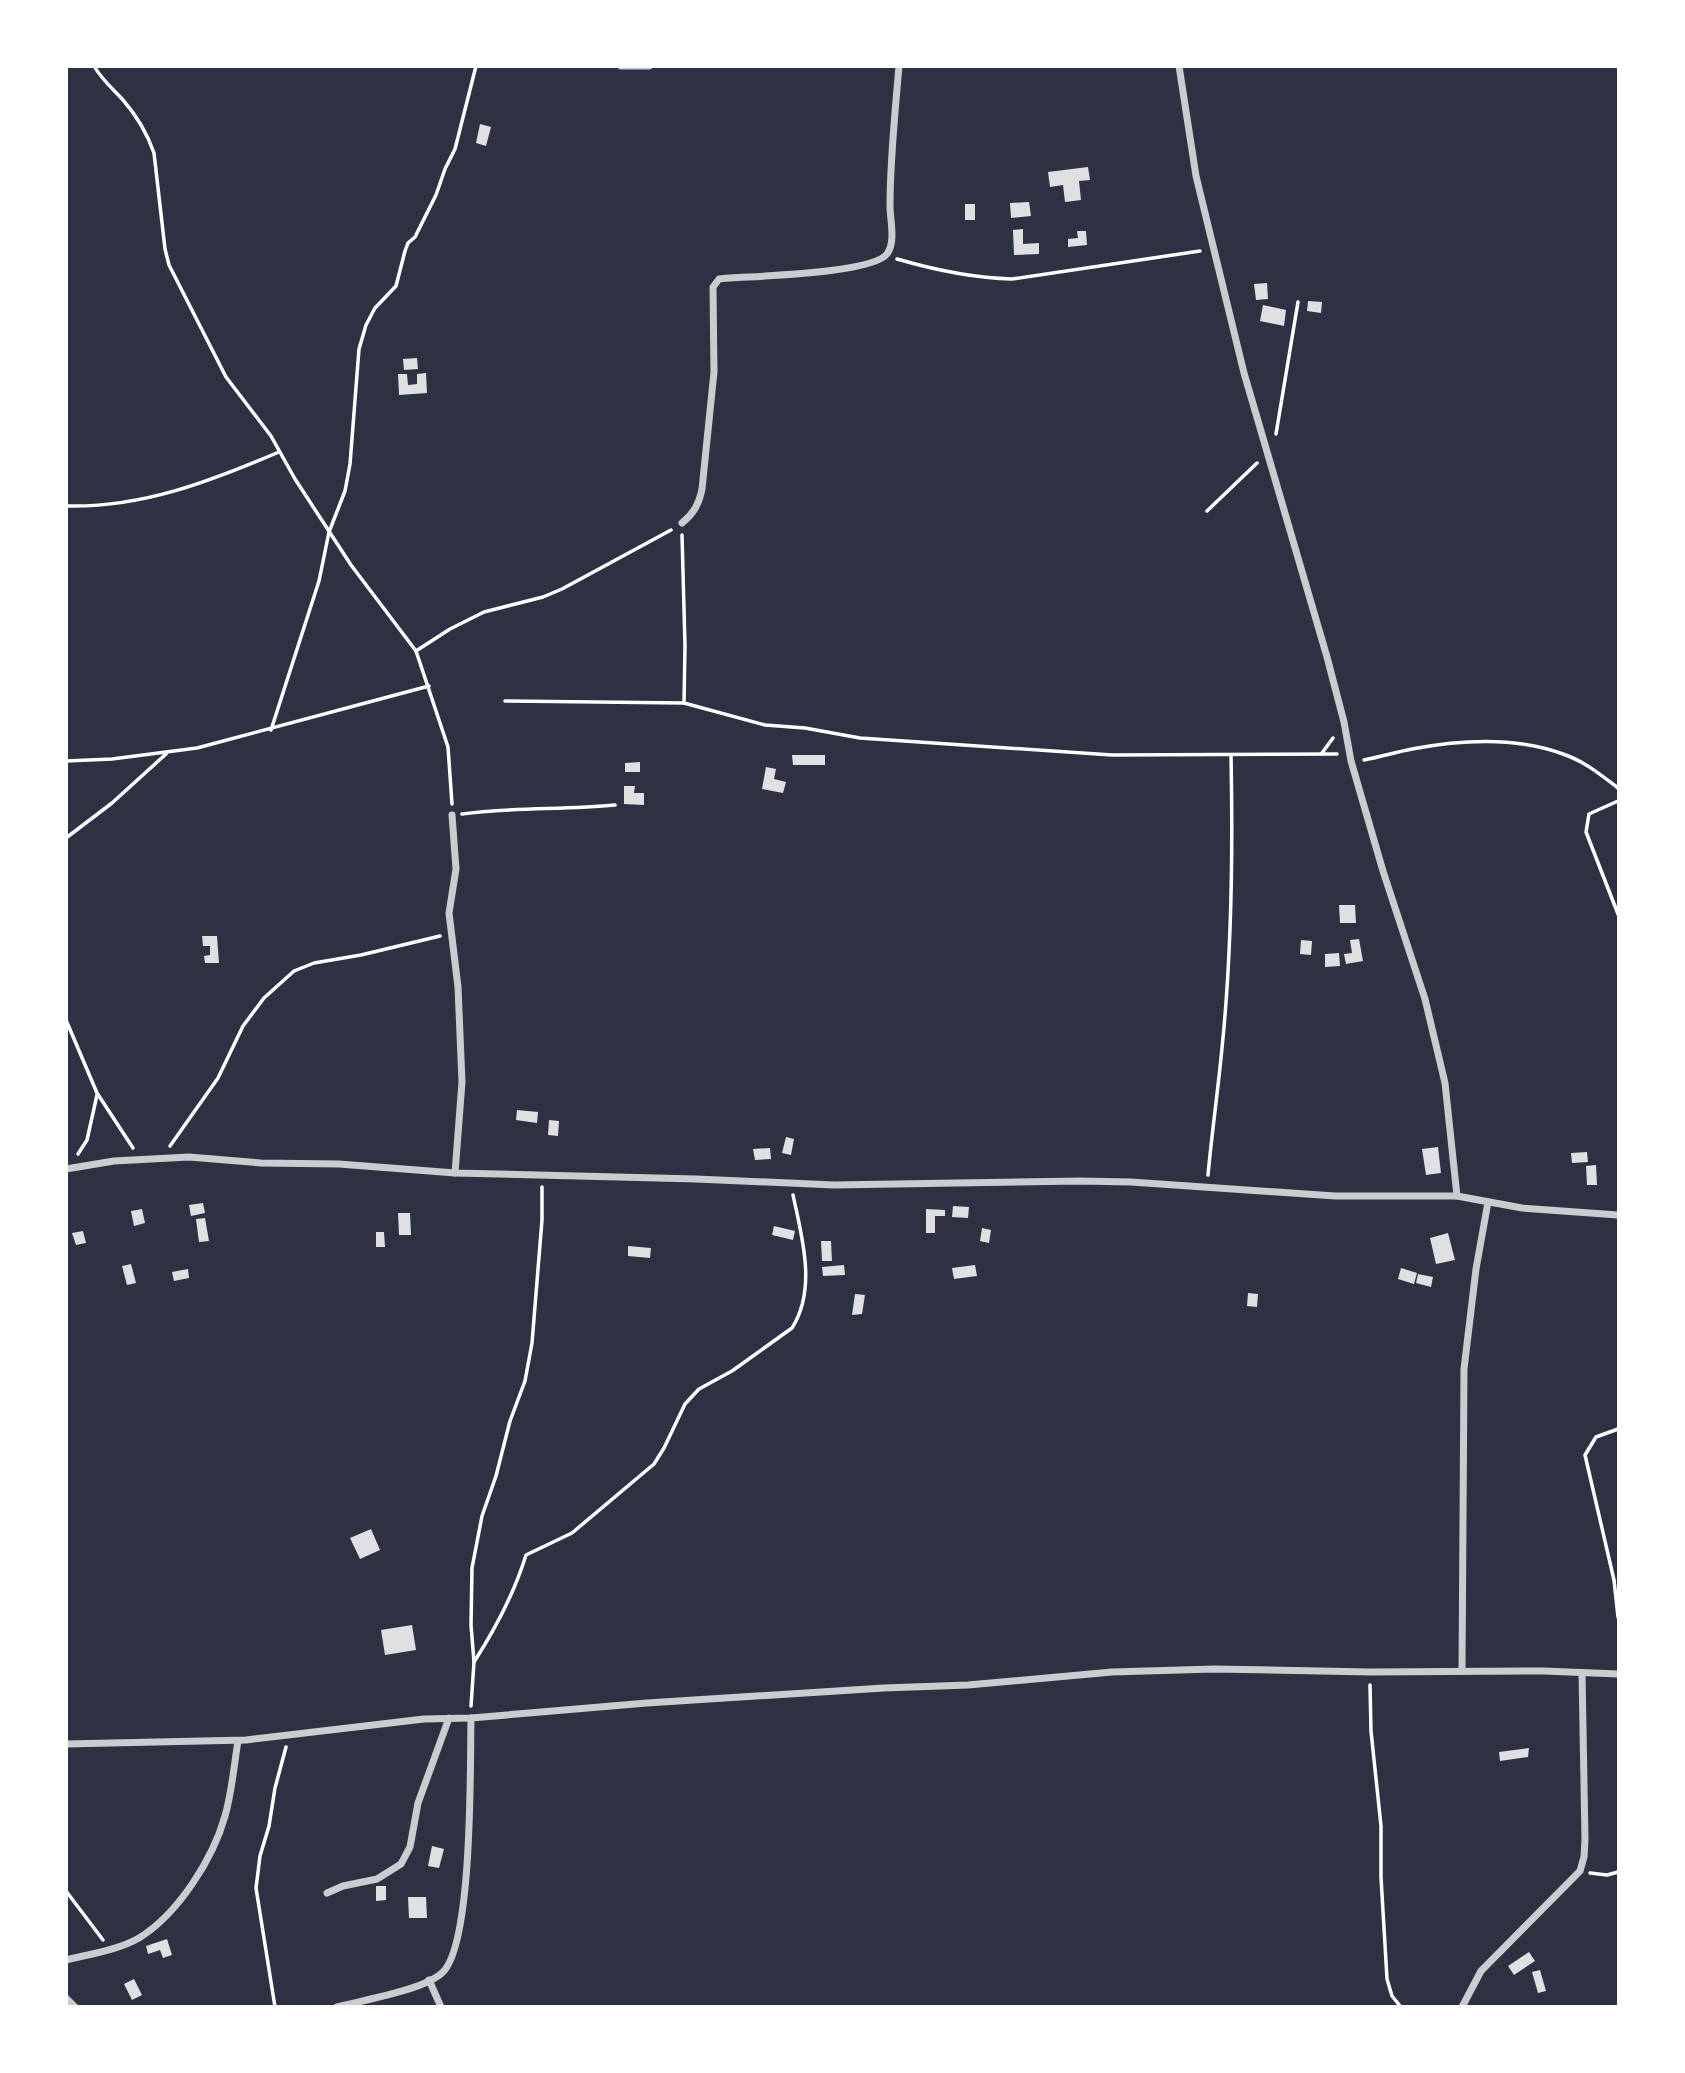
<svg xmlns="http://www.w3.org/2000/svg" width="1685" height="2073" viewBox="0 0 1685 2073" font-family="'Work Sans',sans-serif">
  <style>
    .building { fill: #e0e0e3 }
    .lines { fill: none; stroke-linecap: round; stroke-linejoin: round }
    .path { stroke: #fff; stroke-width: 3.5 }
    .minor { stroke: #caccd0; stroke-width: 7 }
  </style>
  <rect width="100%" height="100%" fill="#2d3142"/>
  <g class="building">
    <polygon points="480,124 491,127 486,146 476,143"/>
    <polygon points="1088,167 1090,180 1079,181 1081,200 1065,202 1063,185 1050,187 1048,172"/>
    <polygon points="1029,202 1031,216 1011,218 1010,203"/>
    <rect x="965" y="204" width="10" height="16"/>
    <polygon points="1023,229 1023,244 1039,243 1039,254 1014,255 1013,230"/>
    <polygon points="1077,231 1086,231 1087,245 1068,247 1068,239 1078,238"/>
    <polygon points="1267,283 1268,299 1256,300 1254,284"/>
    <polygon points="1308,301 1322,302 1321,313 1307,311"/>
    <polygon points="1263,305 1286,310 1284,326 1260,321"/>
    <polygon points="417,358 418,369 404,370 403,359"/>
    <polygon points="426,373 427,393 399,395 398,374 407,374 408,385 417,384 417,374"/>
    <polygon points="792,755 825,755 825,765 793,765"/>
    <polygon points="640,762 640,772 625,772 625,763"/>
    <polygon points="766,767 776,769 774,779 786,782 783,793 762,789"/>
    <polygon points="624,786 635,786 634,793 644,793 644,805 624,804"/>
    <polygon points="1339,905 1355,905 1356,923 1340,923"/>
    <polygon points="202,936 217,936 219,963 205,963 204,956 210,955 210,946 203,946"/>
    <polygon points="1359,939 1363,961 1346,964 1344,954 1352,953 1350,940"/>
    <polygon points="1301,940 1312,941 1311,955 1300,954"/>
    <polygon points="1339,953 1340,966 1325,967 1325,954"/>
    <polygon points="517,1110 538,1112 537,1123 516,1120"/>
    <polygon points="549,1120 559,1121 558,1136 548,1135"/>
    <polygon points="786,1137 794,1139 791,1155 782,1153"/>
    <polygon points="1438,1147 1441,1173 1426,1175 1422,1149"/>
    <polygon points="770,1148 771,1159 755,1160 753,1149"/>
    <polygon points="1587,1152 1588,1162 1572,1163 1571,1153"/>
    <polygon points="1596,1165 1597,1185 1587,1185 1586,1166"/>
    <polygon points="203,1203 205,1213 191,1216 189,1205"/>
    <polygon points="953,1206 969,1207 968,1218 952,1217"/>
    <polygon points="142,1209 145,1223 134,1226 131,1211"/>
    <polygon points="926,1209 945,1210 945,1216 935,1216 935,1233 926,1233"/>
    <polygon points="398,1213 410,1213 411,1235 399,1235"/>
    <polygon points="205,1218 209,1241 199,1242 196,1219"/>
    <polygon points="774,1226 795,1231 793,1240 772,1235"/>
    <polygon points="982,1228 991,1230 989,1243 980,1241"/>
    <polygon points="83,1231 86,1243 76,1245 72,1233"/>
    <polygon points="376,1232 384,1232 385,1247 376,1247"/>
    <polygon points="1448,1233 1455,1260 1436,1264 1430,1238"/>
    <polygon points="821,1241 831,1241 832,1261 822,1261"/>
    <polygon points="628,1246 651,1248 650,1258 628,1256"/>
    <polygon points="131,1264 136,1283 127,1285 122,1266"/>
    <polygon points="844,1265 845,1275 823,1276 822,1267"/>
    <polygon points="975,1265 977,1276 954,1279 952,1268"/>
    <polygon points="1401,1268 1417,1273 1414,1284 1398,1279"/>
    <polygon points="188,1269 189,1278 174,1281 172,1272"/>
    <polygon points="1418,1274 1433,1277 1431,1287 1416,1283"/>
    <polygon points="1248,1293 1258,1294 1257,1307 1247,1306"/>
    <polygon points="855,1294 865,1295 862,1314 852,1315"/>
    <polygon points="371,1529 380,1550 360,1559 350,1538"/>
    <polygon points="412,1625 416,1650 385,1655 381,1630"/>
    <polygon points="1529,1748 1528,1757 1500,1761 1499,1752"/>
    <polygon points="432,1846 444,1849 439,1868 428,1866"/>
    <polygon points="376,1886 386,1886 386,1900 376,1901"/>
    <polygon points="408,1897 426,1897 427,1918 409,1918"/>
    <polygon points="167,1939 172,1955 163,1958 160,1950 148,1954 146,1946"/>
    <polygon points="1529,1952 1535,1961 1514,1975 1508,1966"/>
    <polygon points="1540,1970 1546,1991 1538,1993 1532,1972"/>
    <polygon points="134,1979 142,1995 132,2000 124,1984"/>
  </g>
  <g class="lines">
    <g class="path">
      <path d="M94,66C102,80 113,89 123,100C137,116 147,133 154,153L165,249L169,265L226,377L271,436L295,479L351,565L416,651L448,747L452,804"/>
      <path d="M897,259C935,270 972,278 1012,279L1200,251"/>
      <polyline points="1276,434 1298,302"/>
      <path d="M66,506C142,508 211,481 279,452"/>
      <polyline points="1207,511 1257,463"/>
      <polyline points="682,535 685,646 684,703"/>
      <polyline points="416,651 450,629 484,612 543,597 562,589 671,530"/>
      <polyline points="505,701 684,703 765,725 805,728 860,738 1112,755 1337,754"/>
      <polyline points="271,730 319,581 329,532 345,491 350,464 359,349 366,325 375,308 396,286 405,251 408,243 415,237 436,195 445,169 455,149 476,66"/>
      <polyline points="1322,753 1333,738"/>
      <path d="M1364,760C1380,757 1396,752 1412,749C1460,740 1517,737 1563,754C1584,761 1601,775 1618,788"/>
      <polyline points="66,761 112,759 197,748 429,686"/>
      <polyline points="1618,801 1589,814 1586,832 1618,914"/>
      <path d="M462,814C513,807 564,810 615,805"/>
      <polyline points="66,838 112,803 166,754"/>
      <polyline points="66,1020 97,1093 133,1148"/>
      <polyline points="170,1146 218,1078 243,1026 264,998 294,971 314,963 361,955 440,936"/>
      <polyline points="78,1154 87,1140 97,1095"/>
      <path d="M1208,1175C1212,1132 1218,1090 1222,1048C1232,951 1233,852 1231,755"/>
      <polyline points="1618,1429 1596,1437 1585,1455 1614,1580 1618,1617"/>
      <path d="M474,1662C496,1628 514,1594 526,1555L572,1533L654,1464L664,1448L685,1404L699,1389L732,1371L792,1328C817,1289 802,1237 793,1195"/>
      <polyline points="1370,1685 1371,1731 1381,1826 1381,1877 1387,1979 1392,1996 1401,2007"/>
      <polyline points="471,1706 474,1662 471,1625 472,1568 482,1516 496,1476 510,1421 525,1381 532,1343 542,1220 542,1187"/>
      <polyline points="1590,1873 1607,1875 1618,1872"/>
      <polyline points="66,1891 103,1940"/>
      <polyline points="275,2007 256,1888 260,1856 269,1826 275,1788 286,1747"/>
    </g>
    <g class="minor">
      <polyline points="621,66 649,66"/>
      <polyline points="1179,66 1196,176 1244,373 1327,657 1344,722 1351,761 1383,871 1425,999 1445,1083 1457,1196"/>
      <path d="M682,523C694,513 699,504 702,489L714,372L713,287L719,279C749,276 872,274 887,254C896,242 890,220 890,206C890,160 895,113 899,66"/>
      <polyline points="452,815 456,869 449,913 458,987 462,1082 455,1173"/>
      <polyline points="66,1169 114,1161 189,1157 261,1163 339,1164 455,1173 696,1179 834,1185 1080,1181 1131,1182 1335,1196 1457,1196 1522,1208 1618,1215"/>
      <polyline points="1462,1671 1464,1369 1476,1269 1488,1202"/>
      <polyline points="66,1744 246,1740 424,1719 471,1718 647,1703 884,1688 968,1685 1112,1672 1214,1669 1370,1672 1544,1671 1618,1674"/>
      <polyline points="327,1893 343,1886 377,1879 401,1864 410,1847 418,1803 449,1718"/>
      <path d="M66,1960C90,1954 118,1950 139,1938C178,1914 213,1859 225,1816C232,1792 234,1765 238,1741"/>
      <polyline points="429,1980 441,2007"/>
      <polyline points="66,1998 75,2007"/>
      <path d="M337,2007C363,2000 425,1990 443,1972C473,1941 470,1765 471,1718"/>
      <polyline points="1462,2007 1481,1971 1580,1871 1584,1857 1585,1839 1582,1673"/>
    </g>
  </g>
  <rect width="1685" height="2073" fill="none" stroke="#ffffff" stroke-width="136"/>
</svg>
